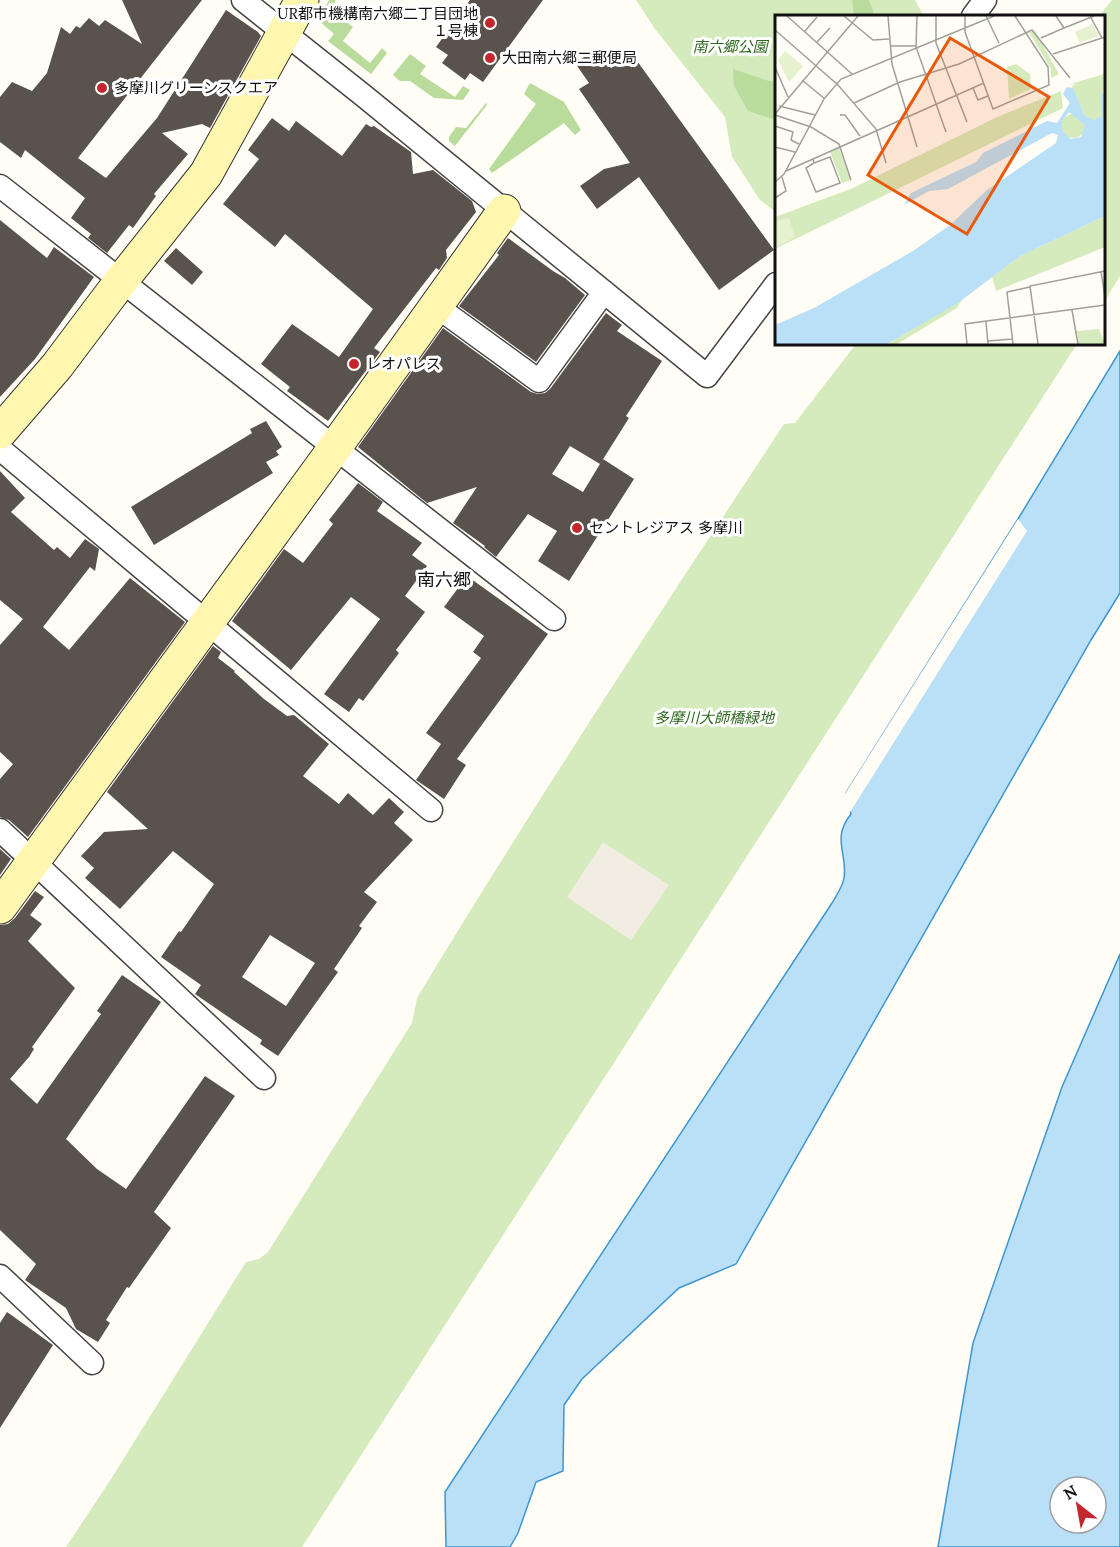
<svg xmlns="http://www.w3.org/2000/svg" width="1120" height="1547" viewBox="0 0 1120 1547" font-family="Lora,'Noto Sans JP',serif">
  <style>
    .green { fill: #d5ebbd }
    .forest { fill: #b9dc9c }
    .plaza { fill: #f1ede2 }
    .water { fill: #b9e0f7; stroke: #3f96cf; stroke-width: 1.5; fill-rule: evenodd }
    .pier { fill: #fffdf5 }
    .building { fill: #5a524d; fill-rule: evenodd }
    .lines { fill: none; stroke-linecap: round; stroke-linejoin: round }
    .street-casing { stroke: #444; stroke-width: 25 }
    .secondary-casing { stroke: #333; stroke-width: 35 }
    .street { stroke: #fff; stroke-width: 22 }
    .secondary { stroke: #fff6b0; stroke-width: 33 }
    .poi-dot { fill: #c4262e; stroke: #fff; stroke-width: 2 }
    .labels { text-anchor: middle; stroke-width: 6; stroke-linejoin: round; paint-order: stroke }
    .poi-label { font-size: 15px; fill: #111; stroke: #fff; text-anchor: start }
    .park-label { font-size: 15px; font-style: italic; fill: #2f6b1f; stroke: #fff }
    .quarter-label { font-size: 18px; fill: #111; stroke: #fff }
    .inset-road { fill: none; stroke: #a09f9a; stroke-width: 1.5 }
    .view { fill: #e8590c; fill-opacity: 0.15; stroke: #e8590c; stroke-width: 3 }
    .inset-edge { fill: none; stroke: #111; stroke-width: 3 }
  </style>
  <rect width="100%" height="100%" fill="#fffdf5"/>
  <g class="green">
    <polygon points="636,0 915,0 924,16 776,16 776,212 760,200 732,157 725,117 655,29"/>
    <polygon points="1112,0 1120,0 1120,276 1104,302 1104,16 1099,16"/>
    <path d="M856,344H1077L302,1547H66L111,1479L246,1262L259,1259L268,1252L412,1023L417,998C534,804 659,614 784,424L795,423Z"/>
  </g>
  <g class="forest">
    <polygon points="329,0 336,0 330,10 353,27 343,41 370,63 382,48 387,53 371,74 328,41 334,34 318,20"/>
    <polygon points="852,0 869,0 875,16 854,16"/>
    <polygon points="410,54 426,66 420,74 455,97 463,86 470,90 463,100 434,98 410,81 400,81 393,75"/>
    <polygon points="733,69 769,81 776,81 776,120 748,111 734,86"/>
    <polygon points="530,83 564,102 581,130 575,135 564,123 492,173 489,169 536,104 524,94"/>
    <polygon points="486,103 487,105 455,146 449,141 449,137 456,127 466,128"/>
  </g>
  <polygon class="plaza" points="603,842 669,885 631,940 567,897"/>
  <g class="water">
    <path d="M1120,351V593L1091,640L736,1264L679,1288L582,1379L564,1405L563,1471L536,1482L518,1533L510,1547H446L445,1492L832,903C836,896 843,886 844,878C848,853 831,839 851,814L846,793L1018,519Z"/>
    <path d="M1120,954V1547H938L973,1343L1062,1087ZM1060,1487H1096V1523H1060Z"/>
  </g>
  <polygon class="pier" points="1018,519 1027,531 840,828 842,821 848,814 843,797"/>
  <g class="building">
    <polygon points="122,0 202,0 78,158 106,178 157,118 226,10 258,32 261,36 210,128 202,124 162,133 188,154 154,194 156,196 133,228 129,225 107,253 88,238 91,234 71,218 85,198 25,150 21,158 0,142 0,97 12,82 32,91 47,73 61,27 70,34 76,26 80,28 89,18 99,26 105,20 142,44"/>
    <polygon points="470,0 543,0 483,82 470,73 465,80 442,63 448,55 436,47"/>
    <polygon points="598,48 611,68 632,54 774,250 719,290 639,177 597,209 580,186 604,169 630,163 579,89 589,83 575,63"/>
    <polygon points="272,118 289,131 296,121 342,156 366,124 371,127 374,126 411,152 413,174 433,170 472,201 476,212 446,250 447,258 439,270 436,268 374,348 380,352 328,421 287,391 290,387 261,364 292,324 339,357 373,309 285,234 275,247 223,204 259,159 248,150"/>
    <polygon points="0,220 47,258 54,247 94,277 35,359 0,397"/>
    <polygon points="508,238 553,271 565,278 585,295 536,362 459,306 499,255 497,253"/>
    <polygon points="176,248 203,272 192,285 164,261"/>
    <polygon points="606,313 622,325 617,331 662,361 626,416 629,418 600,464 570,446 552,474 583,492 603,459 634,479 569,581 538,561 557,531 528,514 496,557 484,547 485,546 453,523 477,487 427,503 358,447 443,328 531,392 538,394 545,393 550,389"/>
    <polygon points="266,421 282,447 276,451 279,455 266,462 273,473 154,545 131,507 252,433 250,429"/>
    <polygon points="0,471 25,498 11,512 54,550 57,547 70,558 85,539 99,549 95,571 90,567 43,627 69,650 130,578 185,622 28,837 9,820 0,817 0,779 13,764 0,752 0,645 23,619 0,600"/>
    <polygon points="358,483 383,502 377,511 422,543 412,555 427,566 405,596 425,612 396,650 399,653 363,701 359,698 349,712 324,694 380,619 351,597 291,670 232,621 284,549 303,563 333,524 329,520"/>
    <polygon points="467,576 548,634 457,759 466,765 444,799 416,780 441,744 426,733 481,658 473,652 484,636 444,607"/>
    <path d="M213,646L221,652L218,658L235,671L234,672L264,699L287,716L294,715L329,744L303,776L339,804L348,793L373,815L389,798L404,812L394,823L413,840L364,892L377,902L359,926L362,928L334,969L338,972L278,1056L260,1044L262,1040L195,994L201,985L161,957L179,931L181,932L214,884L173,851L120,909L85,878L94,868L81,856L104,832L148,829L107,792ZM270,935L315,963L286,1006L242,977Z"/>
    <polygon points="0,849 11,859 0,875"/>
    <polygon points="35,891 44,897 30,915 42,924 28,941 75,988 32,1047 34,1049 29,1057 10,1079 37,1104 101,1014 97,1011 122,975 161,1002 66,1139 97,1169 126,1189 205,1076 235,1096 154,1212 171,1228 129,1288 127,1287 106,1320 110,1323 98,1342 76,1329 66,1308 25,1280 36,1264 0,1230 0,925 8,924 15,918"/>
    <polygon points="7,1312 53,1345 0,1428 0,1323"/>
  </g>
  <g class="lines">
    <defs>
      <g id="street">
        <polyline points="243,0 364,96 707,376 776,284"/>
        <polyline points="973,16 985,0"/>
        <polyline points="0,186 554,619"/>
        <polyline points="436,306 539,381 604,292"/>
        <polyline points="0,449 431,810"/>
        <polyline points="0,830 264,1078"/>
        <polyline points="0,1276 92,1363"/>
      </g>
      <g id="secondary">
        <polyline points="0,432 57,366 121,281 206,174 302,0"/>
        <polyline points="0,907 326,460 504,211"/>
      </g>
    </defs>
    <use href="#street" class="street-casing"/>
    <use href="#secondary" class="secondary-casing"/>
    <use href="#street" class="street"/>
    <use href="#secondary" class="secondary"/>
  </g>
  <g class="poi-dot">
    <circle cx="490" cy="23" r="6"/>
    <circle cx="490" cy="58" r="6"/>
    <circle cx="102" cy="88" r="6"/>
    <circle cx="354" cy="364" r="6"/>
    <circle cx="577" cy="528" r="6"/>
  </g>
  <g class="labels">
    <g class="poi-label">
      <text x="478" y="19" text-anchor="end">UR都市機構南六郷二丁目団地<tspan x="478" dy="17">１号棟</tspan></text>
      <text x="502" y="63">大田南六郷二郵便局</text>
      <text x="114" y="93">多摩川グリーンスクエア</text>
      <text x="366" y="369">レオパレス</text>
      <text x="589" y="533">セントレジアス 多摩川</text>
    </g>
    <g class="park-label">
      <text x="730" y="52">南六郷公園</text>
      <text x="714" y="723">多摩川大師橋緑地</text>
    </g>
    <g class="quarter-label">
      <text x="444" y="586">南六郷</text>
    </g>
  </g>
  <g transform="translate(775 15)">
    <rect width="330" height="330" fill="#fffdf5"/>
    <path d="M260,16L284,59L276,63V54L254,17ZM241,49L255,59L256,74L234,84L232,52ZM329,59L327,101L319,106L310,101L305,90L297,71L301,69H295ZM286,76L288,93L0,234V202L78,173L222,102ZM286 111a12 12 0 1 1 24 0a12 12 0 1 1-24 0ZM64,133L76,165L67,168L55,137ZM330,201V232L221,276L217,262L245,241ZM189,281L182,293L122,329H113ZM324,314L330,329H304L302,316Z" fill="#d5ebbd"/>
    <path d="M318,9L323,21L305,28L300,17ZM10,36L28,51L14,67L3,45ZM14,203L20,222L0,233V206Z" fill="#e6f2cf"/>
    <path d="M292,72L298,73L310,101L319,105L327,101L326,79L330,78V201L245,241L183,288L112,329H0V310L39,293L138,236L175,210L212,175L281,128L283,120L277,118L173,174L154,176L129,190L136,178L201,147L208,138L272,106L282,108L295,88L288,79ZM294,97L310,110L306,122L296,124L287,116V106Z" fill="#b9e0f7" fill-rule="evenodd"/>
    <path class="inset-road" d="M12,1L77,59M69,1L98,25L114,24M113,1L117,49L142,132M142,1L141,32L171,117M161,1V28L192,107M190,1V17L218,94L274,70L273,52L240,1M211,1L224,28M315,1L327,23M289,13L319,1M0,15L63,70L101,114L111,148M30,16L42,2M266,23L289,13L281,1M42,27L55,13M115,31H141M278,39L330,22M0,52L13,82M27,65L50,84M198,73L203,85L213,81M79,88L125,67L184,49L257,15L295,63M4,91L40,100M0,99L83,1M0,100L36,112L64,129L76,165M65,100H70L85,121M0,111L18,117L16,125L24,129M0,132L20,137M38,144L39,148L55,142L65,168L41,177L31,153L39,148M11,156L209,68M0,167L9,159L49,84L66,64L219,1M0,183L11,176L7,162M326,257L330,282M297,295L303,329M211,307L213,329M213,326L237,324M192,329L190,309L330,290M238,329L232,277L255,272M263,329L255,271L330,256"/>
    <path class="view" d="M175,23L274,82L192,219L93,160Z"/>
    <rect width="330" height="330" class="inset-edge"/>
  </g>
  <g transform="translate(1078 1505) rotate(329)"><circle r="28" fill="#ffffff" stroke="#a0a0a0" stroke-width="1.5"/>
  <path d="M0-4.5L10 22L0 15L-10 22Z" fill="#c4262e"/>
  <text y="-9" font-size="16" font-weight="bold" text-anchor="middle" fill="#111111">N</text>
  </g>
</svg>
